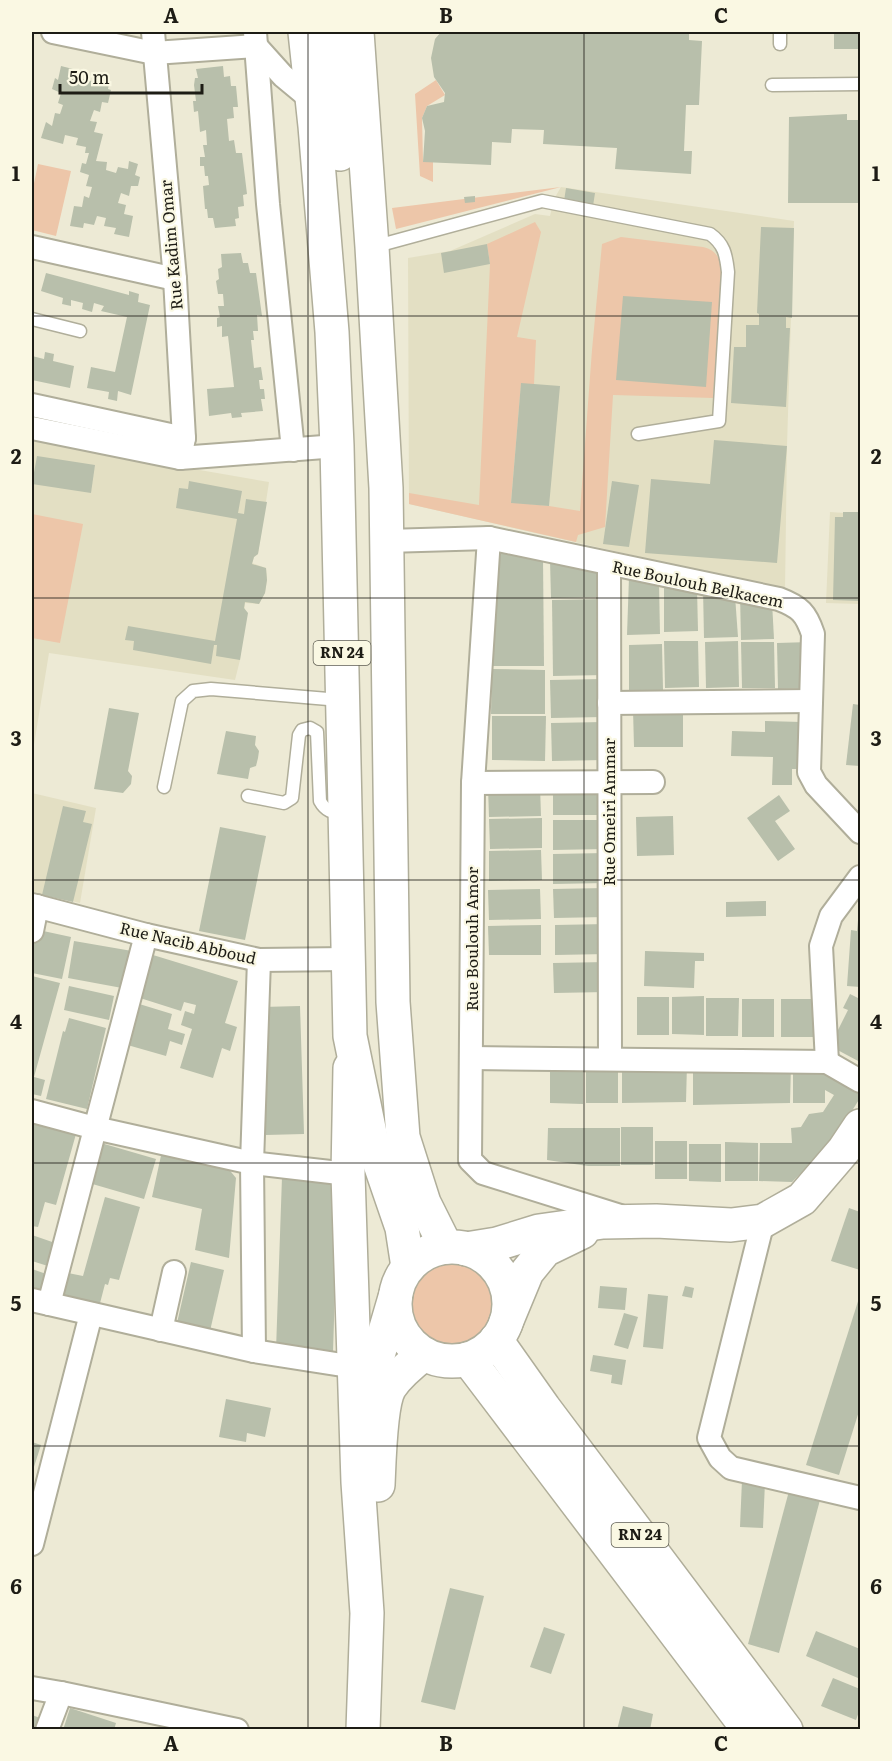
<svg xmlns="http://www.w3.org/2000/svg" width="892" height="1761" viewBox="0 0 892 1761" font-family="Literata,serif">
  <style>
    .built { fill: #e3dfc3 }
    .green { fill: #edc6a9 }
    .building { fill: #b8bfab }
    .lines { fill: none; stroke-linecap: round; stroke-linejoin: round }
    .lane-casing { stroke: #b0ae9a; stroke-width: 15 }
    .street-casing { stroke: #b0ae9a; stroke-width: 26 }
    .secondary-casing { stroke: #b0ae9a; stroke-width: 36 }
    .primary-casing { stroke: #b0ae9a; stroke-width: 36 }
    .highway-casing { stroke: #b0ae9a; stroke-width: 36 }
    .lane { stroke: #fff; stroke-width: 12 }
    .street { stroke: #fff; stroke-width: 22 }
    .secondary { stroke: #fff; stroke-width: 33 }
    .primary { stroke: #fff; stroke-width: 33 }
    .highway { stroke: #fff; stroke-width: 33 }
    .grid { fill: none; stroke: #1d1c15; stroke-width: 1.5; stroke-opacity: 0.55 }
    .labels { text-anchor: middle; stroke-width: 4.5; stroke-linejoin: round; paint-order: stroke }
    .shield { fill: #faf8e3; stroke: #5f5e53; stroke-width: 1.5 }
    .shield-label { font-size: 15px; font-weight: bold; fill: #1d1c15 }
    .street-label { font-size: 16px; fill: #1d1c15; stroke: #faf8e3 }
    .neatline { fill: none; stroke: #1d1c15; stroke-width: 2 }
    .grid-label { font-size: 20px; text-anchor: middle; font-weight: bold; fill: #1d1c15 }
  </style>
  <rect width="100%" height="100%" fill="#edead5"/>
  <g class="built">
    <polygon points="561,187 794,221 787,446 785,590 409,504 408,258 450,251 535,214 550,216 554,199"/>
    <polygon points="32,441 269,482 258,554 254,557 252,563 266,568 267,580 265,593 259,604 245,603 240,660 235,680 49,653 32,757"/>
    <polygon points="830,512 860,514 860,604 826,603"/>
    <polygon points="32,793 96,808 80,903 32,892"/>
  </g>
  <g class="green">
    <polygon points="436,80 445,95 427,106 422,118 423,161 433,162 433,182 420,176 415,94"/>
    <polygon points="38,164 71,171 56,236 32,230 32,193"/>
    <polygon points="561,187 396,229 392,208"/>
    <path d="M535,222L541,232L517,337L536,340L534,384H521L511,502L549,506L580,511L592,350L602,244L621,237L703,247C715,250 718,255 722,267L713,398L613,395L605,527L578,535L576,542L409,504V493L479,505L490,264L487,244Z"/>
    <polygon points="32,514 83,524 60,643 32,638"/>
    <circle cx="451" cy="1303" r="43"/>
  </g>
  <g class="building">
    <polygon points="441,32 689,32 689,40 702,41 699,105 686,105 684,151 692,151 691,174 615,169 617,148 543,144 544,130 512,129 511,143 492,142 491,165 423,162 425,131 422,118 427,106 444,102 445,93 434,77 431,58 435,39"/>
    <rect x="834" y="32" width="26" height="17"/>
    <polygon points="61,66 73,69 71,76 99,83 100,77 110,79 108,89 111,90 108,103 102,102 100,112 94,110 90,121 97,122 94,132 103,134 96,161 107,162 106,170 116,173 118,167 128,169 129,161 138,164 135,175 140,177 138,186 131,186 129,196 121,193 118,203 126,205 124,214 133,216 129,237 114,234 116,228 104,226 106,218 97,216 94,225 84,223 83,228 70,226 74,206 82,207 84,196 89,198 92,187 86,186 89,175 80,172 82,163 86,164 89,153 85,153 86,147 76,145 78,138 65,135 63,144 41,138 46,122 52,126 55,113 60,114 63,105 58,103 61,93 52,89 55,78 58,80"/>
    <polygon points="223,66 224,77 230,76 231,86 236,86 238,107 233,107 234,118 227,119 229,141 234,140 236,153 242,153 247,194 243,195 244,206 238,207 239,218 235,219 236,226 215,228 213,218 208,218 207,209 205,209 203,186 209,185 208,176 205,176 204,166 200,166 200,157 205,157 203,145 207,145 206,130 200,132 198,111 194,112 193,101 196,101 194,85 195,78 198,78 196,69"/>
    <polygon points="847,114 847,120 860,120 860,203 788,203 789,117"/>
    <polygon points="566,188 595,193 593,206 564,201"/>
    <polygon points="475,196 475,202 465,203 464,197"/>
    <polygon points="761,227 794,228 792,318 786,317 786,328 790,328 786,407 731,403 734,347 746,347 746,325 759,325 759,314 757,313"/>
    <polygon points="487,244 490,264 444,273 441,253"/>
    <polygon points="241,253 243,263 248,263 250,273 256,273 262,316 257,315 258,331 253,331 254,340 251,340 254,368 261,367 263,380 259,380 260,389 264,389 265,399 261,399 263,411 241,413 242,417 232,418 231,413 209,416 207,389 234,387 228,336 222,337 222,326 217,327 217,318 220,317 218,306 224,306 223,294 218,294 216,281 219,279 218,269 222,267 221,254"/>
    <polygon points="46,273 129,295 129,291 139,294 138,302 150,305 131,395 118,391 117,401 108,399 109,392 87,388 91,367 115,372 127,317 101,311 104,306 94,303 92,312 82,309 83,303 71,300 71,306 62,304 63,298 41,291"/>
    <polygon points="623,296 712,302 706,387 616,380"/>
    <polygon points="45,352 54,354 53,361 74,366 70,388 32,380 32,356 44,359"/>
    <polygon points="521,383 560,386 549,506 511,503"/>
    <polygon points="714,440 787,446 777,563 645,553 651,479 710,484"/>
    <polygon points="37,456 95,465 91,493 32,484"/>
    <polygon points="189,481 242,491 238,513 244,514 246,499 267,502 258,554 254,557 252,564 266,568 267,580 265,593 259,604 245,602 244,608 248,613 240,660 216,656 217,645 214,645 211,664 133,650 134,641 125,640 128,626 215,641 237,519 176,508 179,488 188,489"/>
    <polygon points="612,481 639,485 629,547 603,544"/>
    <polygon points="843,512 860,512 860,601 833,600 835,517 843,517"/>
    <polygon points="490,550 543,558 544,666 490,666"/>
    <polygon points="550,560 601,569 603,597 551,598"/>
    <polygon points="629,577 659,583 660,634 627,635"/>
    <polygon points="664,581 697,588 698,631 664,632"/>
    <polygon points="703,588 735,596 738,637 704,638"/>
    <polygon points="740,594 772,602 774,639 741,640"/>
    <polygon points="604,599 605,675 553,676 552,600"/>
    <polygon points="664,641 698,641 699,687 665,688"/>
    <polygon points="738,641 739,687 706,688 705,642"/>
    <polygon points="741,642 774,642 775,688 742,688"/>
    <polygon points="810,642 811,688 778,689 777,643"/>
    <polygon points="662,644 663,690 629,691 629,645"/>
    <polygon points="492,669 545,670 545,714 491,714"/>
    <polygon points="602,679 603,717 551,718 550,680"/>
    <polygon points="853,704 860,705 860,766 846,765"/>
    <polygon points="109,708 139,713 128,771 132,776 131,784 123,793 94,789"/>
    <polygon points="633,709 683,709 683,747 634,747"/>
    <polygon points="492,716 546,716 545,761 492,760"/>
    <polygon points="765,721 801,722 800,769 792,769 792,785 772,785 773,757 731,756 732,731 765,732"/>
    <polygon points="603,722 604,760 552,761 551,723"/>
    <polygon points="226,731 256,736 255,745 259,751 258,758 256,766 250,768 248,779 217,774"/>
    <polygon points="605,785 606,815 553,815 553,786"/>
    <polygon points="540,786 541,816 489,817 488,787"/>
    <polygon points="779,795 790,811 775,821 795,849 778,861 747,818"/>
    <polygon points="63,806 86,811 83,822 92,824 73,902 42,895"/>
    <polygon points="673,816 674,855 637,856 636,817"/>
    <polygon points="542,818 542,848 490,849 489,819"/>
    <polygon points="553,820 605,820 605,849 553,850"/>
    <polygon points="220,827 266,836 245,940 199,931"/>
    <polygon points="541,850 542,880 489,881 489,851"/>
    <polygon points="605,853 605,883 553,884 553,854"/>
    <polygon points="605,888 606,917 554,918 553,889"/>
    <polygon points="540,889 541,919 489,920 488,890"/>
    <polygon points="766,901 766,916 726,917 726,902"/>
    <polygon points="859,909 860,909 860,987 847,986 851,930 857,931"/>
    <polygon points="607,924 607,954 555,955 555,925"/>
    <polygon points="541,925 541,955 489,955 488,926"/>
    <polygon points="34,929 71,937 62,979 32,973 32,940"/>
    <polygon points="74,941 132,951 129,963 127,962 122,988 68,978"/>
    <polygon points="645,951 704,953 704,961 695,961 694,988 644,986"/>
    <polygon points="153,955 238,981 225,1023 237,1027 230,1051 222,1048 213,1078 180,1068 192,1029 181,1025 185,1011 194,1014 196,1005 184,1002 181,1011 140,998"/>
    <polygon points="606,962 606,992 554,993 553,963"/>
    <polygon points="32,976 60,983 34,1077 45,1080 41,1096 32,1094"/>
    <polygon points="69,986 114,996 109,1020 64,1010"/>
    <polygon points="850,994 860,999 860,1062 830,1046 848,1010 843,1008"/>
    <polygon points="704,996 704,1035 672,1034 672,997"/>
    <rect x="637" y="997" width="32" height="38"/>
    <polygon points="706,998 739,998 738,1036 706,1036"/>
    <rect x="742" y="999" width="32" height="38"/>
    <rect x="781" y="999" width="32" height="38"/>
    <polygon points="136,1003 172,1014 168,1029 185,1034 182,1045 170,1041 166,1056 124,1044"/>
    <polygon points="300,1006 304,1134 266,1135 262,1007"/>
    <polygon points="69,1018 106,1028 87,1109 46,1099 63,1031 65,1032"/>
    <polygon points="687,1064 686,1102 622,1103 622,1065"/>
    <polygon points="583,1065 583,1104 550,1103 550,1066"/>
    <rect x="586" y="1065" width="32" height="38"/>
    <polygon points="791,1065 790,1103 693,1105 693,1073 706,1073 706,1067"/>
    <polygon points="793,1065 825,1065 860,1087 860,1098 832,1143 792,1182 759,1181 760,1143 792,1143 791,1128 801,1127 809,1114 823,1112 834,1095 825,1090 825,1103 793,1103"/>
    <polygon points="32,1124 76,1134 56,1205 45,1202 38,1227 32,1226"/>
    <rect x="621" y="1127" width="32" height="38"/>
    <polygon points="548,1128 620,1128 620,1166 588,1166 547,1160"/>
    <rect x="655" y="1141" width="32" height="38"/>
    <polygon points="725,1142 758,1143 758,1181 725,1181"/>
    <polygon points="101,1143 156,1159 144,1199 89,1183"/>
    <polygon points="689,1144 721,1144 721,1182 689,1181"/>
    <polygon points="162,1151 227,1167 236,1178 229,1258 195,1250 202,1209 152,1197"/>
    <polygon points="282,1177 345,1179 337,1224 333,1352 276,1350"/>
    <polygon points="105,1197 140,1207 119,1280 110,1278 108,1285 105,1284 99,1307 57,1297 63,1272 83,1276"/>
    <polygon points="849,1208 860,1212 860,1270 831,1261"/>
    <polygon points="32,1235 58,1244 51,1267 32,1261"/>
    <polygon points="191,1262 224,1270 210,1331 177,1323"/>
    <polygon points="32,1269 52,1276 46,1294 32,1289"/>
    <polygon points="600,1286 627,1288 625,1310 598,1308"/>
    <polygon points="685,1286 694,1288 692,1298 682,1296"/>
    <polygon points="648,1294 668,1296 663,1349 643,1347"/>
    <polygon points="860,1295 860,1408 839,1475 806,1465"/>
    <polygon points="624,1313 638,1317 628,1349 614,1345"/>
    <polygon points="593,1355 626,1360 622,1385 611,1383 612,1375 590,1371"/>
    <polygon points="226,1399 271,1408 265,1437 247,1433 246,1442 219,1437"/>
    <polygon points="32,1442 41,1445 32,1473"/>
    <polygon points="742,1480 765,1482 763,1528 740,1527"/>
    <polygon points="789,1491 820,1500 779,1653 748,1644"/>
    <polygon points="450,1588 484,1596 455,1710 421,1702"/>
    <polygon points="544,1627 565,1634 551,1674 530,1667"/>
    <polygon points="816,1631 860,1649 860,1672 858,1678 806,1656"/>
    <polygon points="833,1678 860,1689 860,1709 856,1720 821,1706"/>
    <polygon points="623,1706 653,1714 650,1730 617,1730"/>
    <polygon points="70,1708 116,1723 114,1730 63,1730"/>
    <polygon points="32,1715 40,1718 36,1730 32,1730"/>
  </g>
  <g class="lines">
    <defs>
      <g id="lane">
        <polyline points="780,32 780,44"/>
        <polyline points="772,85 860,84"/>
        <path d="M373,247L542,201L710,234C724,244 726,254 728,272L719,421L638,434"/>
        <polyline points="32,319 80,331"/>
        <polyline points="164,787 182,701 193,691 211,689 340,700"/>
        <path d="M248,796L284,803L292,798L299,735L302,730L310,728L317,732L320,801C326,812 332,812 344,813"/>
      </g>
      <g id="street">
        <polyline points="53,32 154,53 256,46"/>
        <polyline points="153,32 175,279 184,438 180,458"/>
        <polyline points="255,32 268,204 293,450"/>
        <polyline points="256,46 283,76 312,100"/>
        <polyline points="32,247 175,279"/>
        <polyline points="32,405 184,438"/>
        <polyline points="32,428 180,458 337,446"/>
        <polyline points="489,538 473,783 470,1160 483,1173 620,1216"/>
        <path d="M387,541L489,538L779,599C800,607 806,613 813,634L809,772L816,785L860,832"/>
        <polyline points="609,564 610,1059"/>
        <polyline points="609,703 811,701"/>
        <polyline points="473,783 653,782"/>
        <polyline points="32,905 146,935 259,960 348,959"/>
        <polyline points="32,931 37,906"/>
        <polyline points="471,1058 827,1062 860,1081"/>
        <polyline points="827,1062 821,946 831,916 860,877"/>
        <polyline points="32,1111 95,1128 252,1163 348,1174"/>
        <polyline points="763,1221 709,1438 720,1458 731,1468 860,1498"/>
        <polyline points="32,1300 254,1351 355,1367"/>
        <polyline points="49,1304 146,935"/>
        <polyline points="161,1330 174,1272"/>
        <polyline points="254,1351 252,1163 259,960"/>
        <polyline points="32,1544 91,1314"/>
        <polyline points="32,1688 61,1693 237,1730"/>
        <polyline points="47,1730 61,1693"/>
      </g>
      <g id="secondary">
        <polyline points="350,1068 348,1174 358,1482 367,1613 363,1730"/>
        <polyline points="466,1249 497,1244 539,1231 603,1222 656,1221 731,1225 763,1221 802,1199 844,1150 860,1126"/>
        <polyline points="505,1325 527,1272 545,1250 582,1232"/>
        <polyline points="370,1400 374,1369 396,1294"/>
        <path d="M378,1485C379,1464 380,1404 390,1387C399,1374 411,1364 424,1354"/>
      </g>
      <g id="primary">
        <polyline points="305,32 315,126 332,332 337,446 350,1036 371,1138 402,1228 408,1267"/>
        <polyline points="330,32 340,154"/>
        <polyline points="357,32 372,247 386,488 393,1002 403,1137 424,1203 446,1247"/>
        <circle cx="452" cy="1304" r="57"/>
      </g>
      <g id="highway">
        <polyline points="496,1340 544,1408 786,1730"/>
        <polyline points="468,1359 749,1730"/>
      </g>
    </defs>
    <use href="#lane" class="lane-casing"/>
    <use href="#street" class="street-casing"/>
    <use href="#secondary" class="secondary-casing"/>
    <use href="#primary" class="primary-casing"/>
    <use href="#highway" class="highway-casing"/>
    <use href="#lane" class="lane"/>
    <use href="#street" class="street"/>
    <use href="#secondary" class="secondary"/>
    <use href="#primary" class="primary"/>
    <use href="#highway" class="highway"/>
  </g>
  <path class="grid" d="M308,32V1730M584,32V1730M32,316H860M32,598H860M32,880H860M32,1163H860M32,1446H860"/>
  <g class="labels">
    <g class="shield">
      <rect x="313.5" y="641" width="57" height="24" rx="4.5"/>
      <rect x="611.5" y="1523" width="57" height="24" rx="4.5"/>
    </g>
    <g class="shield-label">
      <text x="342" y="658">RN 24</text>
      <text x="640" y="1540">RN 24</text>
    </g>
    <g class="street-label">
      <text transform="translate(171 245) rotate(-95)" y="6">Rue Kadim Omar</text>
      <text transform="translate(698 584) rotate(12)" y="6">Rue Boulouh Belkacem</text>
      <text transform="translate(609 812) rotate(-90)" y="6">Rue Omeiri Ammar</text>
      <text transform="translate(472 939) rotate(-90)" y="6">Rue Boulouh Amor</text>
      <text transform="translate(188 943) rotate(13)" y="6">Rue Nacib Abboud</text>
    </g>
  </g>
  <rect width="892" height="1761" fill="none" stroke="#faf8e3" stroke-width="66"/>
  <path d="M60 84v9h142v-9" fill="none" stroke="#1d1c15" stroke-width="3"/>
  <text x="69" y="84" font-size="18" fill="#1d1c15" stroke="#faf8e3" stroke-width="4.5" paint-order="stroke">50 m</text>
  <rect x="33" y="33" width="826" height="1695" class="neatline"/>
  <g class="grid-label">
    <text x="171" y="23">A</text>
    <text x="446" y="23">B</text>
    <text x="721" y="23">C</text>
    <text x="16" y="181">1</text>
    <text x="876" y="181">1</text>
    <text x="16" y="464">2</text>
    <text x="876" y="464">2</text>
    <text x="16" y="746">3</text>
    <text x="876" y="746">3</text>
    <text x="16" y="1029">4</text>
    <text x="876" y="1029">4</text>
    <text x="16" y="1311">5</text>
    <text x="876" y="1311">5</text>
    <text x="16" y="1594">6</text>
    <text x="876" y="1594">6</text>
    <text x="171" y="1751">A</text>
    <text x="446" y="1751">B</text>
    <text x="721" y="1751">C</text>
  </g>
</svg>
